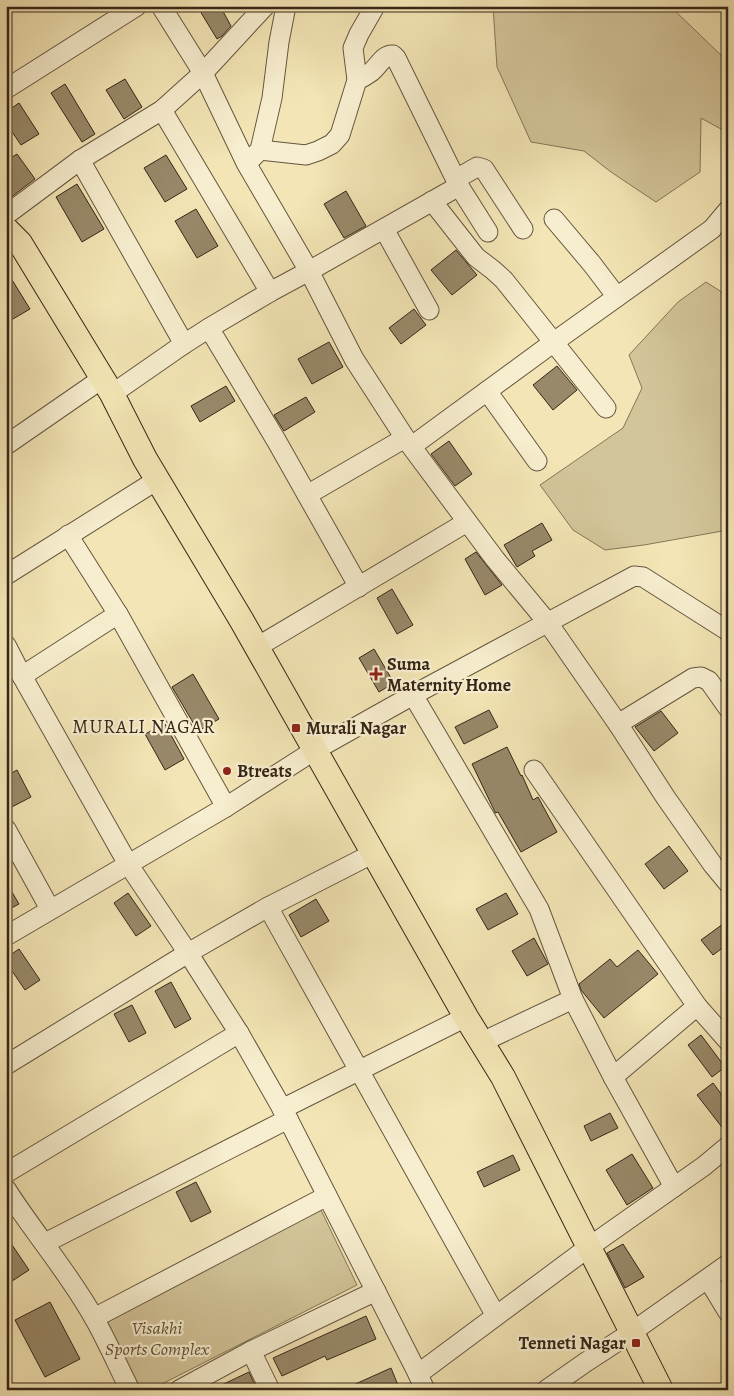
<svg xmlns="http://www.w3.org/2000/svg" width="734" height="1396" viewBox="0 0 734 1396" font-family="Alegreya,serif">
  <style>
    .green { fill: #d3c59a; stroke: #847659 }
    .building { fill: #98896a; stroke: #362618 }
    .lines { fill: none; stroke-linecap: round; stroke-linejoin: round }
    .minor-casing { stroke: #65563f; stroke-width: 21 }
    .major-casing { stroke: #362618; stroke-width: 26 }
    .minor { stroke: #f7eecf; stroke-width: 19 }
    .major { stroke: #f3e5b5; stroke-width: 24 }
    .poi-dot { fill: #8f2418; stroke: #f7eecf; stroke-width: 2 }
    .labels { text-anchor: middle; stroke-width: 4.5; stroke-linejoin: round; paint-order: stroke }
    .poi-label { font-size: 18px; font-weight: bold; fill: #362618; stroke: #f7eecf; text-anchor: start }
    .park-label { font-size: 18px; font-style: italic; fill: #5d4e38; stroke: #f7eecf }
    .neighbourhood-label { font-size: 19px; letter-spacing: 1px; fill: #362618; stroke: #f7eecf }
  </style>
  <rect width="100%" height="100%" fill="#f3e5b5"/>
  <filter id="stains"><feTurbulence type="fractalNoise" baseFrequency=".004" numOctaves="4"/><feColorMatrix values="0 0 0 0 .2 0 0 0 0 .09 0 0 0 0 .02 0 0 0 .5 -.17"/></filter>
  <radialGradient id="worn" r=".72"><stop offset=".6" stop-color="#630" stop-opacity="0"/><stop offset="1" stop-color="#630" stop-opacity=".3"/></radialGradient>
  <g class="green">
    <polygon points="493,6 670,6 726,60 728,59 728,133 701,118 700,172 656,202 611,172 584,151 531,142 497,67"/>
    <polygon points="706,282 728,296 728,530 644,545 605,550 573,530 540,485 623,428 642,388 629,355 678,302"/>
    <polygon points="321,1210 357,1285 150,1390 132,1390 94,1320"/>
  </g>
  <g class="building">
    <polygon points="208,6 220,6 231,26 222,36 217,39 200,11"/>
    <polygon points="125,79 142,107 124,119 106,90"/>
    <polygon points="65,84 95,134 82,142 51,93"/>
    <polygon points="19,103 39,134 21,145 6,123 6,112"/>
    <polygon points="17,154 35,179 10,198 6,194 6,161"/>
    <polygon points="166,155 187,189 165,202 144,168"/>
    <polygon points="77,184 104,229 82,242 56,197"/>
    <polygon points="346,191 366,226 344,238 324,204"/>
    <polygon points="196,209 218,246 197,258 175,221"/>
    <polygon points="456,250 477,275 452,295 431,270"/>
    <polygon points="6,270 30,309 6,323"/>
    <polygon points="414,309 426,325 401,344 389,328"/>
    <polygon points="329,342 343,367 312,384 298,359"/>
    <polygon points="557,366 577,390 553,410 533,385"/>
    <polygon points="226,386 235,401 200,422 191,406"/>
    <polygon points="306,397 315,412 284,431 274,415"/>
    <polygon points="449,441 472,474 455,486 431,454"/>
    <polygon points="542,523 552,540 532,551 535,556 517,567 504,545"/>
    <polygon points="476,552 502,585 485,595 465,559"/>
    <polygon points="392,589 413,625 397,634 377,598"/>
    <polygon points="374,649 394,683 379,692 359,658"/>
    <polygon points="193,674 219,719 198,731 172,687"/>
    <polygon points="489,710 498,727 464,744 455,727"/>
    <polygon points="661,711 678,733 654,751 635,727"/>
    <polygon points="165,724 184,759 165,770 145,734"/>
    <polygon points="507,747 521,776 522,775 533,800 538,797 557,832 521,852 498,812 495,813 495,812 472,764"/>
    <polygon points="17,770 31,797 6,810 6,776"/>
    <polygon points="669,846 688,871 664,889 645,864"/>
    <polygon points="6,882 19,904 6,911"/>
    <polygon points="128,893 151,926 136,936 114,903"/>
    <polygon points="506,893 518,914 488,930 476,909"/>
    <polygon points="316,899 329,921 301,937 289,915"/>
    <polygon points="723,924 728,930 728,944 713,955 701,940"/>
    <polygon points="534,938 548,964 527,976 512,951"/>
    <polygon points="19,949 40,980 25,990 6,962 6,958"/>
    <polygon points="638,950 658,974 604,1018 581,990 579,984 610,959 617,967"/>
    <polygon points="171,982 191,1019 175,1028 155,991"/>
    <polygon points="132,1005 146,1033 129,1042 114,1014"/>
    <polygon points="701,1035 725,1067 712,1077 688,1045"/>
    <polygon points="713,1083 728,1103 728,1135 697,1095"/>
    <polygon points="610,1113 618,1128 591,1141 584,1126"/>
    <polygon points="632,1154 653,1188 627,1205 606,1170"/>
    <polygon points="513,1155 520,1170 484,1187 477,1172"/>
    <polygon points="196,1182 211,1212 191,1222 176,1192"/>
    <polygon points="6,1236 29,1270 6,1285"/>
    <polygon points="623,1244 644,1277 625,1288 607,1253"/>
    <polygon points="50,1302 80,1359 45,1377 15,1320"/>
    <polygon points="366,1316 376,1339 327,1360 325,1356 282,1376 273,1358"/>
    <polygon points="391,1368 398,1385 387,1390 342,1390"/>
    <polygon points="249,1372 257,1390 211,1390"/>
  </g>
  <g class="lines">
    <defs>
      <g id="minor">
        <polyline points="161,6 203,73 246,163 309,271 459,186"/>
        <path d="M357,80C362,78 367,75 371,72C379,66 383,54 393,55L396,58L459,186L488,232"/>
        <polyline points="6,89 137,6"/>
        <polyline points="162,110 270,292"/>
        <polyline points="260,150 306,155 318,151 332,144 340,135 357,80 353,48 359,34 375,6"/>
        <polyline points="251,159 260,150 272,98 279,42 286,6"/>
        <polyline points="80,160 184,344"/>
        <polyline points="456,179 477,167 484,169 523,229"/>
        <polyline points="432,201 476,257 493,270 504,280 606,408"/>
        <polyline points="6,215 80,160 162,110 203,73 265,6"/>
        <polyline points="554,219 592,264 617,297"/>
        <polyline points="384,229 429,310"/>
        <polyline points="209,328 270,292 309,271 354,359 405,438 495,559 548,623 618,724 666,798 713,865 728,883"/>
        <polyline points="487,391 537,461"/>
        <polyline points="112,394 184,344 209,328 276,440 359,587"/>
        <polyline points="6,445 103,378"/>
        <polyline points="412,446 554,342 712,229 728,210"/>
        <polyline points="307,495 405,438"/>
        <polyline points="68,535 118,614 226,807"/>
        <polyline points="6,575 157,480"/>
        <polyline points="6,645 22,676 128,864 188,953 239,1033 288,1119 418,1374"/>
        <polyline points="257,647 467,522"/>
        <polyline points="22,676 118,614"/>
        <polyline points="413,695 539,909 573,999 613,1077 674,1187"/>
        <polyline points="618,724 693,678 701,677 709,681 728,708"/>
        <polyline points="534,770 697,1006 728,1041"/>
        <polyline points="6,829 50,909"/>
        <polyline points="268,907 374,853"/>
        <polyline points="6,936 226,807 315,750 413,695 634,576 643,577 728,631"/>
        <polyline points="482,1042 573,999"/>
        <polyline points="6,1065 188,953 268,907 496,1316"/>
        <polyline points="613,1077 697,1006"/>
        <polyline points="282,1109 466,1017"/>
        <polyline points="6,1173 239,1033"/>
        <path d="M6,1189C34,1233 69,1273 94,1318C107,1341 118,1366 130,1390"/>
        <polyline points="45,1243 288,1119"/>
        <polyline points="708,1279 728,1312"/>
        <polyline points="94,1318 327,1196"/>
        <polyline points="251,1351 270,1390"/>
        <polyline points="179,1390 251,1351 376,1291"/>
        <polyline points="425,1390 418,1374 589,1247 704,1166 728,1146"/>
        <polyline points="546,1390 586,1362 632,1332 728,1264"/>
      </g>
      <polyline id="major" points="6,229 20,243 112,394 145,459 242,621 466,1017 503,1077 661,1390"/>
    </defs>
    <use href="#minor" class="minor-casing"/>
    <use href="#major" class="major-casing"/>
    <use href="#minor" class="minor"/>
    <use href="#major" class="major"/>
  </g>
  <g class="poi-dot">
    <path d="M373.5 666.5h5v5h5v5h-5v5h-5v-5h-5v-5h5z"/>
    <rect x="291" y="723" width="10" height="10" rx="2.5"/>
    <circle cx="227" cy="771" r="5"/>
    <rect x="631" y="1338" width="10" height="10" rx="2.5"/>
  </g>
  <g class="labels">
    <g class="poi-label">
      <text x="387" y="670">Suma<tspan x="387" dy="21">Maternity Home</tspan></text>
      <text x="306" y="734">Murali Nagar</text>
      <text x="237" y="777">Btreats</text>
      <text x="626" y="1349" text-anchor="end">Tenneti Nagar</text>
    </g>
    <g class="park-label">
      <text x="157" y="1334">Visakhi<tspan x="157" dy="21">Sports Complex</tspan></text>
    </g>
    <g class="neighbourhood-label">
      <text x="144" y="733">MURALI NAGAR</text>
    </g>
  </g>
  <rect width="734" height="1396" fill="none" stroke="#f3e5b5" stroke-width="25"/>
  <rect x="8" y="8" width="719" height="1381" fill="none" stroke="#362618" stroke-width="2.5"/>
  <rect x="12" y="12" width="709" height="1371" fill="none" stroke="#362618"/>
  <rect width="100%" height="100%" filter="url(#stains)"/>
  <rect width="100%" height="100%" fill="url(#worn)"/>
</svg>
